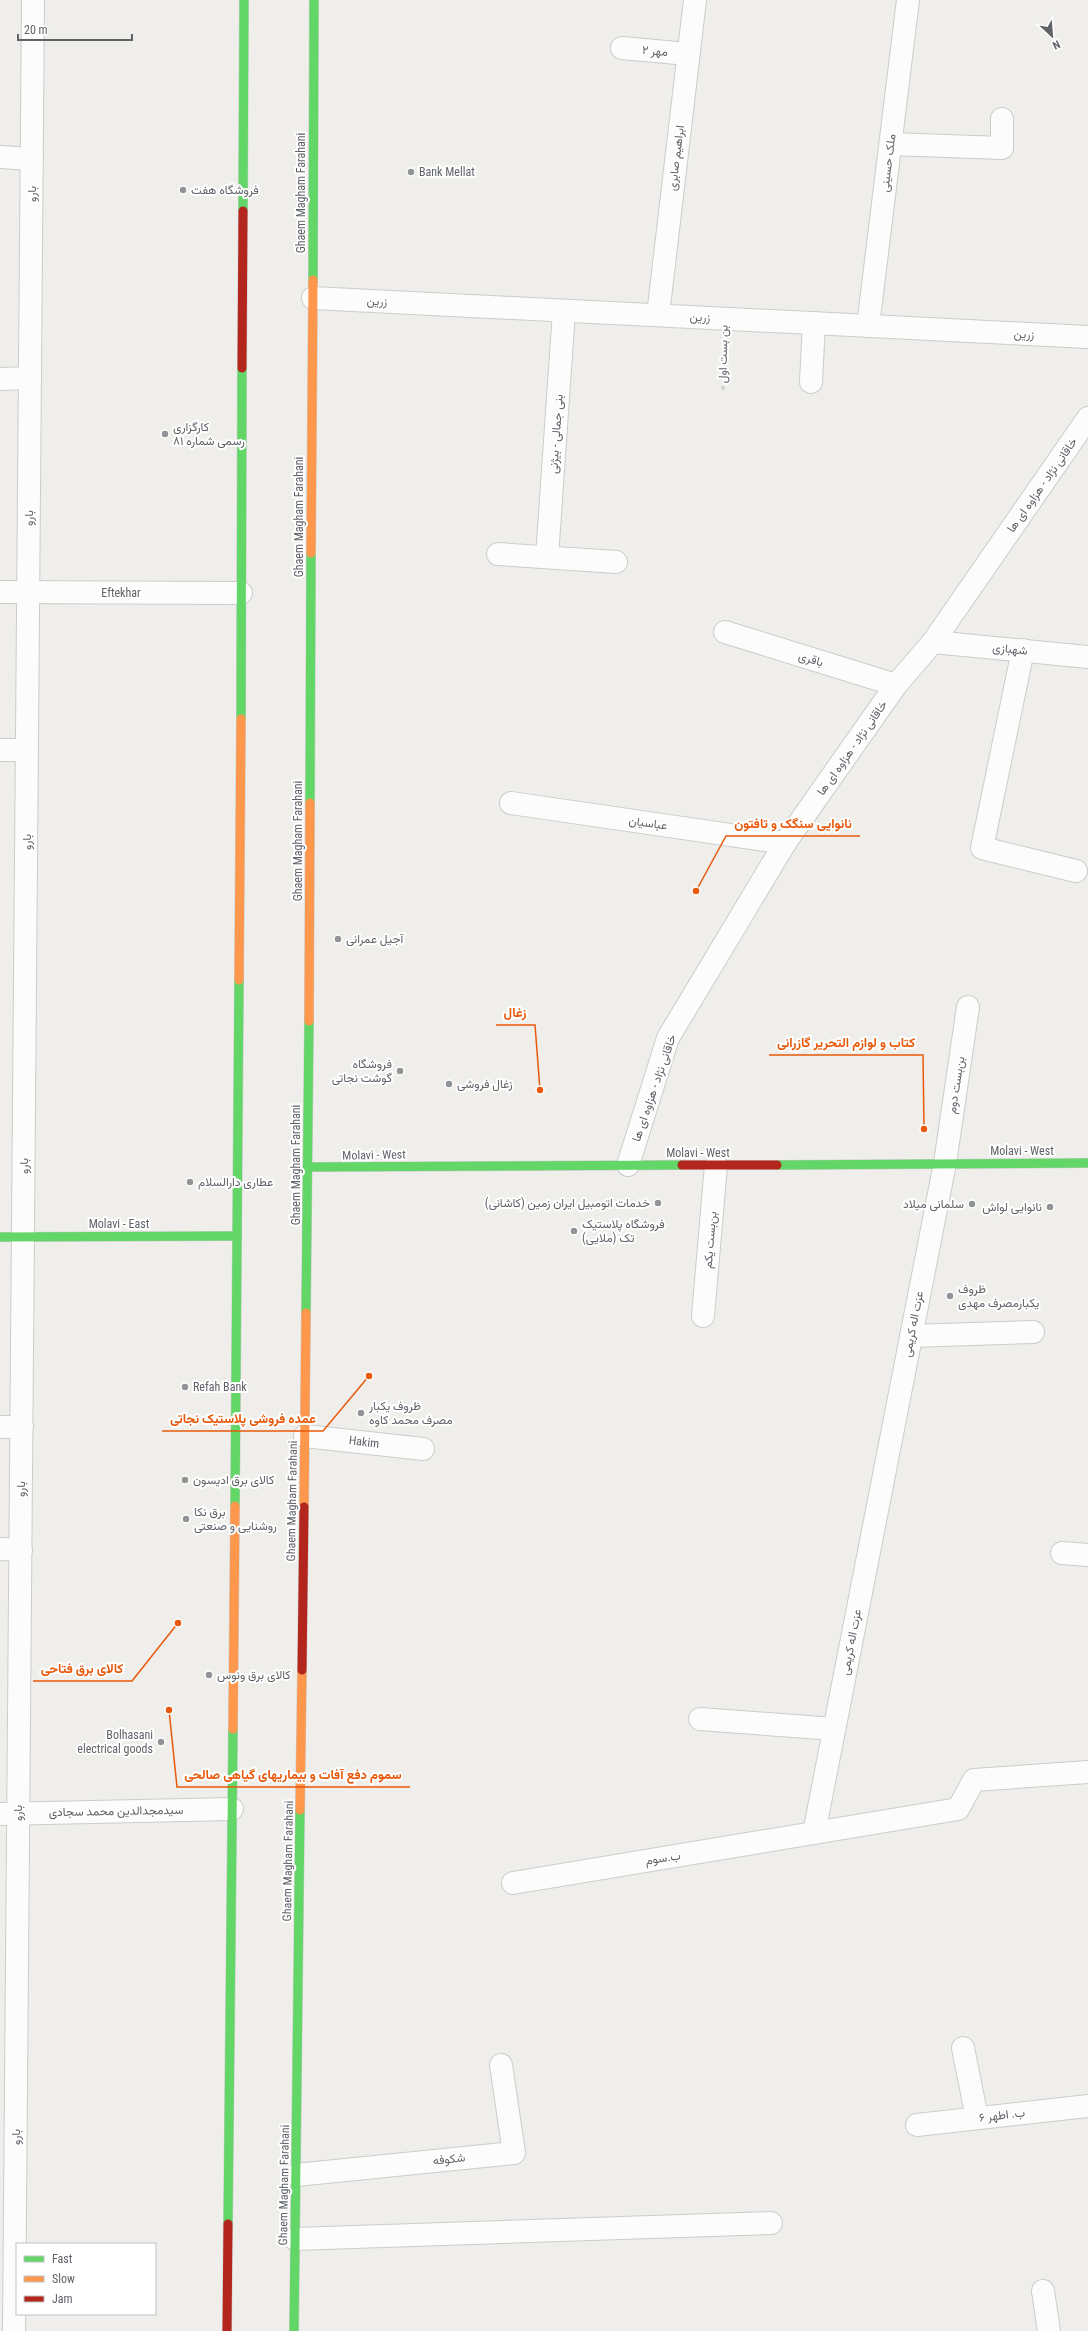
<svg xmlns="http://www.w3.org/2000/svg" width="1088" height="2331" viewBox="0 0 1088 2331" font-family="'Roboto Condensed',Vazirmatn,sans-serif">
  <style>
    .lines { fill: none; stroke-linecap: round; stroke-linejoin: round }
    .lane-casing { stroke: #cbcccc; stroke-width: 24 }
    .street-casing { stroke: #cbcccc; stroke-width: 24 }
    .fast-casing { stroke: #cacacb; stroke-width: 10 }
    .slow-casing { stroke: #cacacb; stroke-width: 10 }
    .jam-casing { stroke: #cacacb; stroke-width: 10 }
    .path { stroke: #cacfcc; stroke-width: 2.5; stroke-dasharray: 4 2; stroke-linecap: butt }
    .lane { stroke: #fdfcfc; stroke-width: 22 }
    .street { stroke: #fdfcfc; stroke-width: 22 }
    .fast { stroke: #63d668; stroke-width: 9 }
    .slow { stroke: #ff974d; stroke-width: 9 }
    .jam { stroke: #b3261e; stroke-width: 9 }
    .poi-dot { fill: #919496; stroke: #fff; stroke-width: 1.5 }
    .labels { text-anchor: middle; stroke-width: 4; stroke-linejoin: round; paint-order: stroke }
    .street-label { font-size: 12px; fill: #5f6368; stroke: #fff }
    .poi-label { font-size: 12px; fill: #5f6368; stroke: #fff; text-anchor: start }
    .leader { fill: none; stroke: #e8590c; stroke-width: 1.5 }
    .callout-dot { fill: #e8590c; stroke: #fff; stroke-width: 1.5 }
    .callout-label { font-size: 13px; text-anchor: middle; font-weight: bold; fill: #e8590c; stroke: #fff; stroke-width: 4; stroke-linejoin: round; paint-order: stroke }
  </style>
  <rect width="100%" height="100%" fill="#efeeea"/>
  <g class="lines">
    <defs>
      <polyline id="lane" points="295,2239 771,2223"/>
      <g id="street">
        <polyline points="622,48 688,54"/>
        <polyline points="891,144 1002,148 1002,119"/>
        <polyline points="0,157 32,159"/>
        <polyline points="313,298 1088,337"/>
        <polyline points="658,315 695,0"/>
        <polyline points="868,326 908,0"/>
        <polyline points="0,379 30,378"/>
        <polyline points="811,382 814,323"/>
        <polyline points="498,554 616,562"/>
        <polyline points="547,557 564,311"/>
        <polyline points="0,592 241,593"/>
        <polyline points="725,632 896,685"/>
        <polyline points="933,642 1088,657"/>
        <polyline points="1023,650 982,848 1076,871"/>
        <polyline points="0,750 27,750"/>
        <polyline points="511,803 785,843"/>
        <polyline points="628,1165 668,1038 785,843 896,685 933,642 1088,418"/>
        <polyline points="703,1316 716,1165"/>
        <polyline points="911,1336 1033,1332"/>
        <polyline points="0,1427 22,1427"/>
        <polyline points="305,1436 423,1449"/>
        <polyline points="0,1549 21,1550"/>
        <polyline points="1062,1553 1088,1555"/>
        <polyline points="700,1719 834,1729"/>
        <polyline points="0,1814 232,1809"/>
        <polyline points="814,1833 945,1163 968,1007"/>
        <polyline points="513,1883 958,1809 974,1780 1088,1772"/>
        <polyline points="963,2048 977,2118"/>
        <polyline points="917,2125 1088,2106"/>
        <polyline points="296,2175 514,2153 501,2065"/>
        <polyline points="1043,2291 1049,2331"/>
        <polyline points="14,2331 33,0"/>
      </g>
      <g id="fast">
        <polyline points="243,211 244,0"/>
        <polyline points="313,280 314,0"/>
        <polyline points="241,719 242,368"/>
        <polyline points="310,803 311,553"/>
        <polyline points="777,1165 1088,1163"/>
        <polyline points="308,1167 682,1165"/>
        <polyline points="0,1237 237,1236"/>
        <polyline points="306,1313 309,1021"/>
        <polyline points="235,1506 239,980"/>
        <polyline points="228,2224 233,1729"/>
        <polyline points="294,2331 300,1810"/>
      </g>
      <g id="slow">
        <polyline points="311,553 313,280"/>
        <polyline points="239,980 241,719"/>
        <polyline points="309,1021 310,803"/>
        <polyline points="304,1507 306,1313"/>
        <polyline points="233,1729 235,1506"/>
        <polyline points="300,1810 302,1670"/>
      </g>
      <g id="jam">
        <polyline points="242,368 243,211"/>
        <polyline points="682,1165 777,1165"/>
        <polyline points="302,1670 304,1507"/>
        <polyline points="227,2331 228,2224"/>
      </g>
    </defs>
    <use href="#lane" class="lane-casing"/>
    <use href="#street" class="street-casing"/>
    <use href="#fast" class="fast-casing"/>
    <use href="#slow" class="slow-casing"/>
    <use href="#jam" class="jam-casing"/>
    <polyline class="path" points="723,390 723,349"/>
    <use href="#lane" class="lane"/>
    <use href="#street" class="street"/>
    <use href="#fast" class="fast"/>
    <use href="#slow" class="slow"/>
    <use href="#jam" class="jam"/>
  </g>
  <g class="poi-dot">
    <circle cx="411" cy="172" r="4"/>
    <circle cx="183" cy="190" r="4"/>
    <circle cx="165" cy="434" r="4"/>
    <circle cx="338" cy="939" r="4"/>
    <circle cx="400" cy="1071" r="4"/>
    <circle cx="449" cy="1084" r="4"/>
    <circle cx="190" cy="1182" r="4"/>
    <circle cx="658" cy="1203" r="4"/>
    <circle cx="972" cy="1204" r="4"/>
    <circle cx="1050" cy="1207" r="4"/>
    <circle cx="574" cy="1231" r="4"/>
    <circle cx="950" cy="1296" r="4"/>
    <circle cx="185" cy="1387" r="4"/>
    <circle cx="361" cy="1413" r="4"/>
    <circle cx="185" cy="1480" r="4"/>
    <circle cx="186" cy="1519" r="4"/>
    <circle cx="209" cy="1675" r="4"/>
    <circle cx="161" cy="1742" r="4"/>
  </g>
  <g class="labels">
    <g class="street-label">
      <text transform="translate(655 51) rotate(5)" y="4">مهر ۲</text>
      <text transform="translate(676 158) rotate(-83)" y="4">ابراهیم صابری</text>
      <text transform="translate(888 163) rotate(-83)" y="4">ملک حسینی</text>
      <text transform="translate(301 193) rotate(-90)" y="4">Ghaem Magham Farahani</text>
      <text transform="translate(32 194) rotate(-90)" y="4">بارو</text>
      <text transform="translate(377 301) rotate(3)" y="4">زرین</text>
      <text transform="translate(700 317) rotate(3)" y="4">زرین</text>
      <text transform="translate(1024 334) rotate(3)" y="4">زرین</text>
      <text transform="translate(723 354) rotate(-89)" y="4">بن بست اول</text>
      <text transform="translate(556 434) rotate(-86)" y="4">بنی جمالی - بیژنی</text>
      <text transform="translate(1042 485) rotate(-55)" y="4">خاقانی نژاد - هزاوه ای ها</text>
      <text transform="translate(299 517) rotate(-90)" y="4">Ghaem Magham Farahani</text>
      <text transform="translate(29 518) rotate(-89)" y="4">بارو</text>
      <text x="121" y="597">Eftekhar</text>
      <text transform="translate(1010 649) rotate(6)" y="4">شهبازی</text>
      <text transform="translate(811 659) rotate(17)" y="4">باقری</text>
      <text transform="translate(852 748) rotate(-55)" y="4">خاقانی نژاد - هزاوه ای ها</text>
      <text transform="translate(648 823) rotate(8)" y="4">عباسیان</text>
      <text transform="translate(298 841) rotate(-90)" y="4">Ghaem Magham Farahani</text>
      <text transform="translate(27 842) rotate(-90)" y="4">بارو</text>
      <text transform="translate(956 1085) rotate(-81)" y="4">بن‌بست دوم</text>
      <text transform="translate(654 1088) rotate(-71)" y="4">خاقانی نژاد - هزاوه ای ها</text>
      <text x="1022" y="1155">Molavi - West</text>
      <text x="698" y="1157">Molavi - West</text>
      <text transform="translate(374 1155) rotate(-1)" y="4">Molavi - West</text>
      <text transform="translate(296 1165) rotate(-90)" y="4">Ghaem Magham Farahani</text>
      <text transform="translate(24 1166) rotate(-90)" y="4">بارو</text>
      <text x="119" y="1228">Molavi - East</text>
      <text transform="translate(710 1240) rotate(-85)" y="4">بن‌بست یکم</text>
      <text transform="translate(913 1324) rotate(-79)" y="4">عزت اله کریمی</text>
      <text transform="translate(364 1442) rotate(7)" y="4">Hakim</text>
      <text transform="translate(21 1489) rotate(-89)" y="4">بارو</text>
      <text transform="translate(292 1501) rotate(-89)" y="4">Ghaem Magham Farahani</text>
      <text transform="translate(851 1642) rotate(-79)" y="4">عزت اله کریمی</text>
      <text transform="translate(116 1811) rotate(-1)" y="4">سیدمجدالدین محمد سجادی</text>
      <text transform="translate(18 1813) rotate(-90)" y="4">بارو</text>
      <text transform="translate(663 1858) rotate(-9)" y="4">ب.سوم</text>
      <text transform="translate(288 1861) rotate(-89)" y="4">Ghaem Magham Farahani</text>
      <text transform="translate(1002 2115) rotate(-7)" y="4">ب. اطهر ۶</text>
      <text transform="translate(16 2137) rotate(-90)" y="4">بارو</text>
      <text transform="translate(449 2159) rotate(-6)" y="4">شکوفه</text>
      <text transform="translate(284 2185) rotate(-89)" y="4">Ghaem Magham Farahani</text>
    </g>
    <g class="poi-label">
      <text x="419" y="176">Bank Mellat</text>
      <text x="191" y="194">فروشگاه هفت</text>
      <text x="173" y="431">کارگزاری<tspan x="173" dy="14">رسمی شماره ۸۱</tspan></text>
      <text x="346" y="943">آجیل عمرانی</text>
      <text x="392" y="1068" text-anchor="end">فروشگاه<tspan x="392" dy="14">گوشت نجاتی</tspan></text>
      <text x="457" y="1088">زغال فروشی</text>
      <text x="198" y="1186">عطاری دارالسلام</text>
      <text x="650" y="1207" text-anchor="end">خدمات اتومبیل ایران زمین (کاشانی)</text>
      <text x="964" y="1208" text-anchor="end">سلمانی میلاد</text>
      <text x="1042" y="1211" text-anchor="end">نانوایی لواش</text>
      <text x="582" y="1228">فروشگاه پلاستیک<tspan x="582" dy="14">تک (ملایی)</tspan></text>
      <text x="958" y="1293">ظروف<tspan x="958" dy="14">یکبارمصرف مهدی</tspan></text>
      <text x="193" y="1391">Refah Bank</text>
      <text x="369" y="1410">ظروف یکبار<tspan x="369" dy="14">مصرف محمد کاوه</tspan></text>
      <text x="193" y="1484">کالای برق ادیسون</text>
      <text x="194" y="1516">برق نکا<tspan x="194" dy="14">روشنایی و صنعتی</tspan></text>
      <text x="217" y="1679">کالای برق ونوس</text>
      <text x="153" y="1739" text-anchor="end">Bolhasani<tspan x="153" dy="14">electrical goods</tspan></text>
    </g>
  </g>
  <path class="leader" d="M696 891L726 836H860M540 1090L535 1025H496M924 1129L923 1055H769M369 1376L323 1431H162M178 1623L132 1681H33M169 1710L177 1787H410"/>
  <g class="callout-dot">
    <circle cx="696" cy="891" r="4"/>
    <circle cx="540" cy="1090" r="4"/>
    <circle cx="924" cy="1129" r="4"/>
    <circle cx="369" cy="1376" r="4"/>
    <circle cx="178" cy="1623" r="4"/>
    <circle cx="169" cy="1710" r="4"/>
  </g>
  <g class="callout-label">
    <text x="793" y="828">نانوایی سنگک و تافتون</text>
    <text x="515" y="1017">زغال</text>
    <text x="846" y="1047">کتاب و لوازم التحریر گازرانی</text>
    <text x="243" y="1423">عمده فروشی پلاستیک نجاتی</text>
    <text x="82" y="1673">کالای برق فتاحی</text>
    <text x="293" y="1779">سموم دفع آفات و بیماریهای گیاهی صالحی</text>
  </g>
  <rect x="16" y="2243" width="140" height="72" fill="#ffffff" stroke="#bfc1c3"/>
  <rect x="24" y="2256" width="20" height="6" fill="#63d668" stroke="#bfc1c3"/>
  <text x="52" y="2263" font-size="12" fill="#5f6368">Fast</text>
  <rect x="24" y="2276" width="20" height="6" fill="#ff974d" stroke="#bfc1c3"/>
  <text x="52" y="2283" font-size="12" fill="#5f6368">Slow</text>
  <rect x="24" y="2296" width="20" height="6" fill="#b3261e" stroke="#bfc1c3"/>
  <text x="52" y="2303" font-size="12" fill="#5f6368">Jam</text>
  <g transform="translate(1052 36) rotate(154)" stroke="#ffffff" stroke-width="3" paint-order="stroke">
  <path d="M0-3L7 15L0 10L-7 15Z" fill="#5f6368"/>
  <text y="-6" font-size="11" font-weight="bold" text-anchor="middle" fill="#5f6368">N</text>
  </g>
  <path d="M18 34v6h114v-6" fill="none" stroke="#5f6368" stroke-width="2"/>
  <text x="24" y="34" font-size="12" fill="#5f6368" stroke="#ffffff" stroke-width="3" paint-order="stroke">20 m</text>
</svg>
